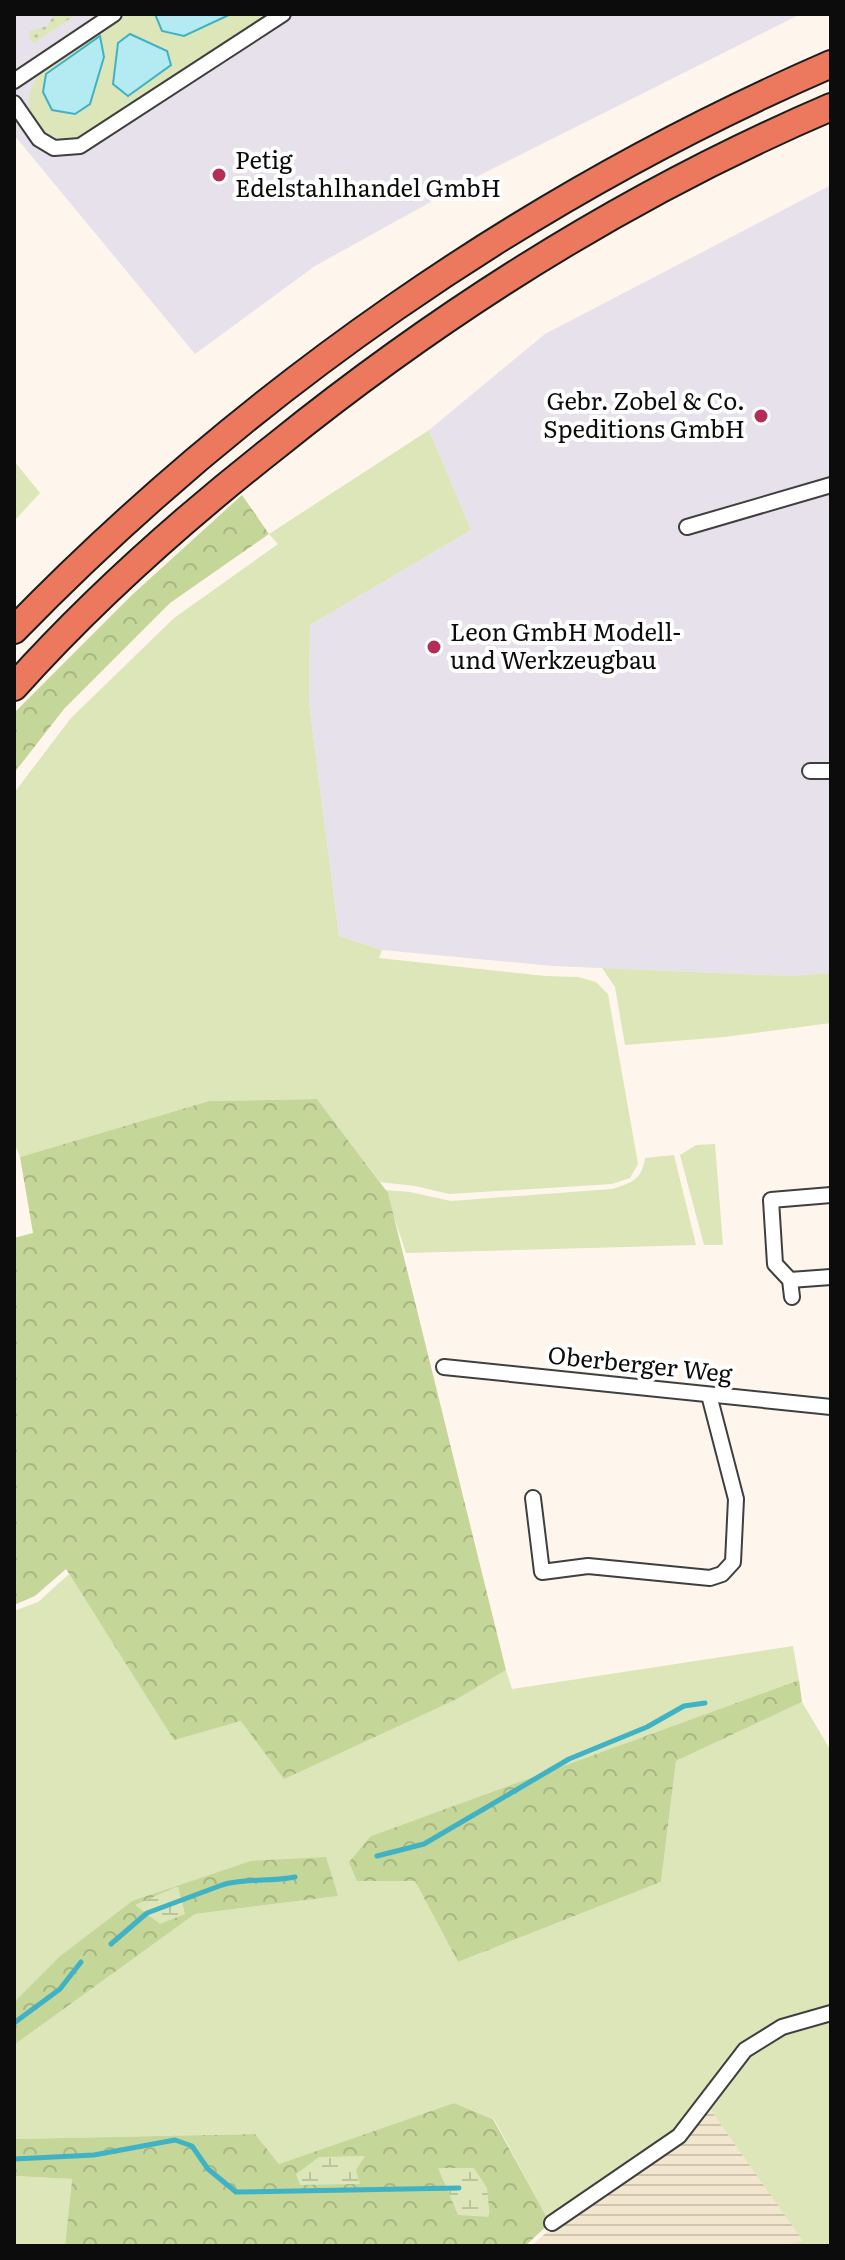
<svg xmlns="http://www.w3.org/2000/svg" width="845" height="2260" viewBox="0 0 845 2260" font-family="Literata,serif">
  <style>
    .industrial { fill: #e7e1eb }
    .farmland { fill: url(#farmland-rules) }
    .grass { fill: #dce6b8 }
    .forest { fill: url(#forest-crowns) }
    .wetland { fill: url(#wetland-marsh) }
    .garden { fill: url(#garden-dots) }
    .water { fill: #b4ebf2; stroke: #3fb2c5; stroke-width: 2 }
    .lines { fill: none; stroke-linecap: round; stroke-linejoin: round }
    .stream { stroke: #3fb2c5; stroke-width: 5 }
    .street-casing { stroke: #3f3f3f; stroke-width: 18 }
    .highway-casing { stroke: #1d1d1d; stroke-width: 30 }
    .street { stroke: #fff; stroke-width: 14 }
    .highway { stroke: #ec795d; stroke-width: 26 }
    .poi-dot { fill: #b32d56; stroke: #fff; stroke-width: 3 }
    .labels { text-anchor: middle; stroke-width: 8; stroke-linejoin: round; paint-order: stroke }
    .poi-label { font-size: 24px; fill: #0c0c0c; stroke: #fff; text-anchor: start }
    .street-label { font-size: 24px; fill: #0c0c0c; stroke: #fff }
  </style>
  <defs>
    <pattern id="farmland-rules" width="6" height="5" patternUnits="userSpaceOnUse" patternTransform="scale(2)"><rect width="6" height="5" fill="#f2e6ce"/><path d="M0 2.5h6" fill="none" stroke="#cec4b0"/></pattern>
    <pattern id="forest-crowns" width="20" height="18" patternUnits="userSpaceOnUse" patternTransform="scale(2)"><rect width="20" height="18" fill="#c4d698"/><path d="M2 6a3 3 0 1 1 6 0M12 15a3 3 0 1 1 6 0" fill="none" stroke="#a7b682"/></pattern>
    <pattern id="wetland-marsh" width="20" height="14" patternUnits="userSpaceOnUse" patternTransform="scale(2)"><rect width="20" height="14" fill="#dce6b8"/><path d="M1 5h8M5 5V1M11 12h8M15 12V8" fill="none" stroke="#bcc49d"/></pattern>
    <pattern id="garden-dots" width="8" height="8" patternUnits="userSpaceOnUse" patternTransform="scale(2)"><rect width="8" height="8" fill="#dce6b8"/><path d="M2 2h.1M6 6h.1" fill="none" stroke="#bcc49d" stroke-width="1.8" stroke-linecap="round"/></pattern>
  </defs>
  <rect width="100%" height="100%" fill="#fef6ec"/>
  <g class="industrial">
    <polygon points="14,14 801,14 474,178 315,266 195,354 14,135"/>
    <polygon points="831,185 831,973 790,976 554,966 382,950 339,936 309,703 310,625 471,530 429,430 545,334"/>
  </g>
  <polygon class="farmland" points="707,2105 804,2241 776,2246 531,2246 564,2217"/>
  <g class="grass">
    <path d="M128,14H270L79,137C40,149 12,103 41,73Z"/>
    <polygon points="429,430 471,530 310,625 309,703 339,936 382,950 379,958 545,976 578,977 596,982 608,994 638,1164 630,1178 612,1184 449,1194 415,1186 380,1182 317,1099 209,1101 20,1157 14,1142 14,793 71,718 174,618 278,544 269,534"/>
    <polygon points="14,461 40,493 14,521"/>
    <polygon points="602,968 790,976 831,973 831,1023 724,1037 625,1045 615,987"/>
    <polygon points="715,1144 723,1245 704,1245 680,1155 696,1145"/>
    <path d="M674,1155L696,1245L406,1253L385,1190L410,1192L451,1201L612,1189C631,1183 642,1180 645,1158Z"/>
    <polygon points="69,1574 174,1739 241,1721 459,1698 506,1670 512,1689 793,1646 799,1680 371,1836 357,1881 415,1881 458,1962 661,1882 676,1761 802,1702 831,1751 831,2011 744,2048 678,2134 550,2223 494,2119 454,2103 279,2164 255,2134 14,2139 14,2045 195,1914 337,1896 132,1901 60,1956 14,2002 14,1611 38,1602"/>
    <polygon points="831,2016 831,2246 776,2246 803,2241 707,2105 747,2054 782,2030"/>
    <polygon points="14,2176 72,2179 65,2246 14,2246"/>
  </g>
  <g class="forest">
    <polygon points="242,495 269,534 170,603 64,709 14,773 14,713 133,594"/>
    <polygon points="317,1099 388,1193 506,1670 459,1698 284,1779 241,1721 174,1740 66,1569 35,1596 14,1605 14,1238 33,1233 20,1157 209,1101"/>
    <polygon points="799,1680 802,1702 676,1761 661,1882 458,1962 415,1881 357,1881 349,1862 371,1836"/>
    <polygon points="326,1857 338,1896 195,1914 14,2045 14,2002 60,1956 132,1901 251,1861"/>
    <polygon points="454,2103 493,2119 550,2223 525,2246 65,2246 72,2179 14,2176 14,2139 255,2134 279,2164"/>
  </g>
  <g class="wetland">
    <polygon points="178,1886 185,1914 160,1924 135,1905"/>
    <polygon points="365,2156 356,2170 360,2184 300,2185 296,2174 319,2157"/>
    <polygon points="438,2168 474,2168 487,2188 490,2217 458,2215"/>
  </g>
  <polygon class="garden" points="55,14 74,16 34,43 29,37 30,31 47,26"/>
  <g class="water">
    <polygon points="155,14 231,14 184,36 162,31"/>
    <polygon points="130,34 167,51 171,65 128,96 113,84 118,43"/>
    <polygon points="100,36 104,57 90,104 75,114 52,110 43,92 46,74"/>
  </g>
  <g class="lines">
    <g class="stream">
      <polyline points="377,1856 424,1844 569,1759 647,1727 684,1706 705,1703"/>
      <path d="M111,1944L147,1913L222,1885C245,1878 271,1882 295,1877"/>
      <polyline points="14,2023 60,1989 81,1962"/>
      <polyline points="14,2159 94,2155 175,2140 192,2146 208,2169 236,2192 459,2188"/>
    </g>
    <defs>
      <g id="street">
        <polyline points="14,81 114,14"/>
        <polyline points="14,103 39,139 54,148 80,146 283,14"/>
        <polyline points="687,527 831,485"/>
        <polyline points="810,771 831,771"/>
        <polyline points="790,1280 831,1277"/>
        <polyline points="792,1297 790,1280 775,1264 771,1200 831,1195"/>
        <polyline points="444,1367 831,1407"/>
        <polyline points="533,1498 542,1572 588,1566 710,1578 722,1574 733,1562 736,1499 709,1395"/>
        <polyline points="552,2223 679,2136 745,2050 782,2027 831,2013"/>
      </g>
      <g id="highway">
        <path d="M14,630C247,391 525,197 831,64"/>
        <path d="M14,687C93,599 183,519 276,446C446,309 630,193 831,107"/>
      </g>
    </defs>
    <use href="#street" class="street-casing"/>
    <use href="#highway" class="highway-casing"/>
    <use href="#street" class="street"/>
    <use href="#highway" class="highway"/>
  </g>
  <g class="poi-dot">
    <circle cx="219" cy="175" r="8"/>
    <circle cx="761" cy="416" r="8"/>
    <circle cx="434" cy="647" r="8"/>
  </g>
  <g class="labels">
    <g class="poi-label">
      <text x="235" y="169">Petig<tspan x="235" dy="28">Edelstahlhandel GmbH</tspan></text>
      <text x="745" y="410" text-anchor="end">Gebr. Zobel &amp; Co.<tspan x="745" dy="28">Speditions GmbH</tspan></text>
      <text x="450" y="641">Leon GmbH Modell-<tspan x="450" dy="28">und Werkzeugbau</tspan></text>
    </g>
    <g class="street-label">
      <text transform="translate(640 1365) rotate(6)" y="8">Oberberger Weg</text>
    </g>
  </g>
  <rect width="845" height="2260" fill="none" stroke="#0c0c0c" stroke-width="32"/>
</svg>
